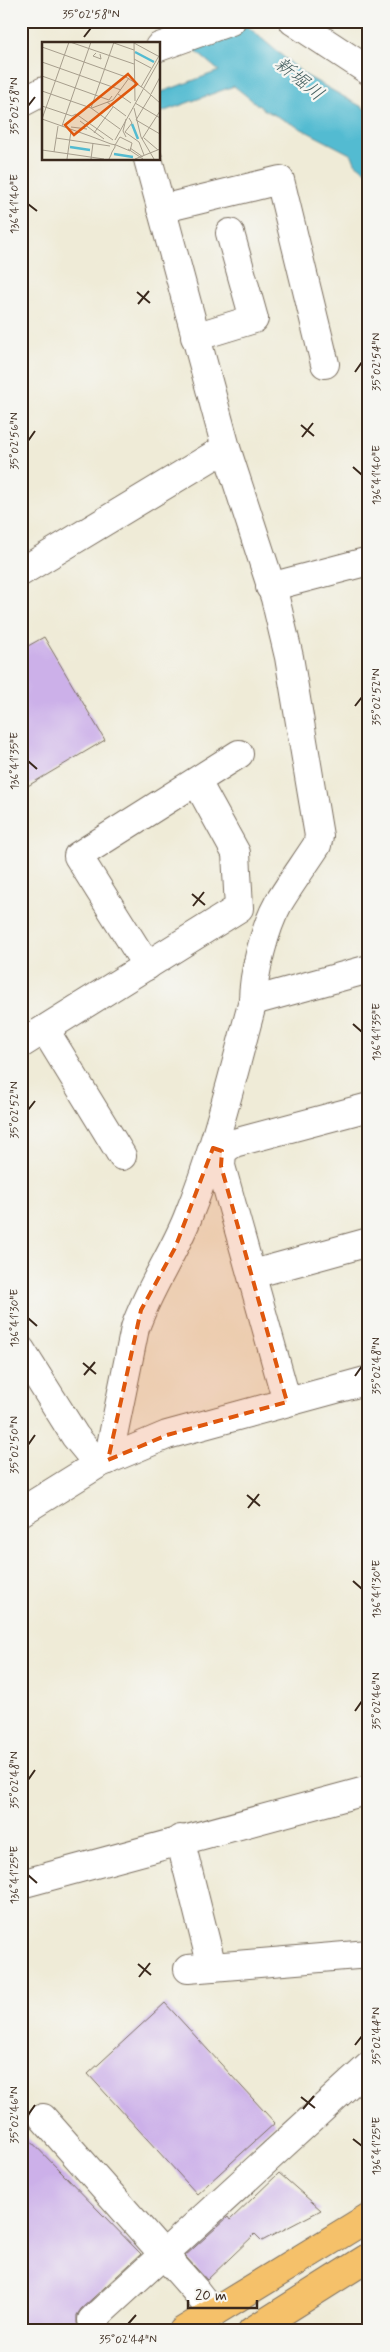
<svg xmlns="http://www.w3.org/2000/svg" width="390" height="2352" viewBox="0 0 390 2352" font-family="Mynerve,'Klee One',sans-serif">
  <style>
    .water { fill: #53bbd1; stroke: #477278 }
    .building { fill: #ccb0e9 }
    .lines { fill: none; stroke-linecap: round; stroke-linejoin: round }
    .minor-casing { stroke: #7a6e5f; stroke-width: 30 }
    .highway-casing { stroke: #7a6e5f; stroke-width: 30 }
    .minor { stroke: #fff; stroke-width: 28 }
    .highway { stroke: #f5c16b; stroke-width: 28 }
    .marked { fill: #df570d; fill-opacity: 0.2; stroke: #df570d; stroke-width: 4; stroke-dasharray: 10 6; stroke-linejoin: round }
    .ticks { fill: none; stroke: #3b2a1e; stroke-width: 2 }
    .labels { text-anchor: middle; stroke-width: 4.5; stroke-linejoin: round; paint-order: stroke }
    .water-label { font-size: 19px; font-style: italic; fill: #435d5d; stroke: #f6f6f2 }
    .inset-river { fill: none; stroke: #53bbd1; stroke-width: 2.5 }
    .inset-road { fill: none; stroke: #a79e8d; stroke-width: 1 }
    .view { fill: #df570d; fill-opacity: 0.15; stroke: #df570d; stroke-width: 2.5 }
    .inset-edge { fill: none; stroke: #3b2a1e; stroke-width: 2.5 }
    .neatline { fill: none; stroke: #3b2a1e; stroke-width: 2 }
    .ticks-label { font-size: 12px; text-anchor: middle; fill: #3b2a1e }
  </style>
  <rect width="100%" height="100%" fill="#f6f6f2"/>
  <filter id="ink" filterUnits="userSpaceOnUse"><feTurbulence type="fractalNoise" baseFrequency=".02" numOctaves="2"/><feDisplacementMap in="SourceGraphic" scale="10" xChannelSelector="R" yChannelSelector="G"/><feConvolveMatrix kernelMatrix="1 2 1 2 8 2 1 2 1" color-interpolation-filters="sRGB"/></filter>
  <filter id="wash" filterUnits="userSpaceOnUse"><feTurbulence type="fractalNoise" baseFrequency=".0096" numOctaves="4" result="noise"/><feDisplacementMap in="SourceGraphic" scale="20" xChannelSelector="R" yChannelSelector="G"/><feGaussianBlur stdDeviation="1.12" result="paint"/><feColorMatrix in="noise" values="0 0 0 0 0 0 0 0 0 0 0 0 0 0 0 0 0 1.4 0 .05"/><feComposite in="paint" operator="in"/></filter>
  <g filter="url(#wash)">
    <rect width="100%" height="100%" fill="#efebd7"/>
    <polygon class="water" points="160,21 241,21 305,75 364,108 369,112 369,174 355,163 352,155 263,109 234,86 159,113 159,93 219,71"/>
    <g id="blocks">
      <g class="building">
        <polygon points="44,637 105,740 21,790 21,650"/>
        <polygon points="165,2003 275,2123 197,2194 88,2074"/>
        <polygon points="21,2131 141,2254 81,2309 77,2315 77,2323 81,2331 58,2331 50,2323 42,2331 21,2331"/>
        <polygon points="279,2173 321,2210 262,2241 255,2234 207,2280 185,2256 228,2217 230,2220"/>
      </g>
    </g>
  </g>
  <g filter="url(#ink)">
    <use href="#blocks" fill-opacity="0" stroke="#7a6e5f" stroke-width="1"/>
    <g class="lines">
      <defs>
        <g id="minor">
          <polyline points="293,21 369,71"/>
          <polyline points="159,47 231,21"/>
          <polyline points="21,103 44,91"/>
          <polyline points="161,209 280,180 325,364"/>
          <polyline points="195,337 254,319 230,233"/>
          <polyline points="21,572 226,448"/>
          <polyline points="270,587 369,561"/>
          <polyline points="147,966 78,856 239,754"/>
          <polyline points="253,1001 369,969"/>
          <polyline points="45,1030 122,1156"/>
          <polyline points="21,1044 239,908 236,853 197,782"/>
          <polyline points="213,1148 222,1151 234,1143 369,1107"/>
          <polyline points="222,1151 221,1166 287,1402"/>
          <polyline points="253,1274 369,1242"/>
          <polyline points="21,1350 75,1436 98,1464"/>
          <path d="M108,1460L135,1328C148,1290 172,1256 187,1219C216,1148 233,1074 253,1001C253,974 265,927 278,904C290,884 304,865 317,845L319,836L289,657L275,598L226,448L148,159"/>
          <polyline points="21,1512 98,1464 167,1435 369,1380"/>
          <polyline points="180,1839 212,1967"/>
          <polyline points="21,1884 369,1790"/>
          <polyline points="188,1969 369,1954"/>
          <polyline points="43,2118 195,2290 213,2313"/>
          <polyline points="92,2320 369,2066"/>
        </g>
        <g id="highway">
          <polyline points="183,2331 369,2217"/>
          <polyline points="252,2331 369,2257"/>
        </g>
      </defs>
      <use href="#minor" class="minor-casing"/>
      <use href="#highway" class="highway-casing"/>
      <use href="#minor" class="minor"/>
      <use href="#highway" class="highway"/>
    </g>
  </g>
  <path class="marked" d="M213,1148L222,1151L221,1166L287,1402L167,1435L108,1460L141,1310L175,1248Z"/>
  <path class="ticks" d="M84,37L91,28M28,106L35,97M28,204L37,211M137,292L150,303M138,304L149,291M355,372L362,362M301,425L314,436M302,437L313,423M28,441L35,431M353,467L362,475M355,706L362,697M28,761L37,769M192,894L205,905M193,906L204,892M353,1024L362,1032M28,1110L35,1101M28,1318L37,1326M83,1363L96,1374M84,1375L95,1362M355,1376L362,1366M28,1445L35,1435M247,1495L260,1506M248,1508L259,1494M353,1581L362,1589M355,1711L362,1701M28,1780L35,1770M28,1875L37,1883M138,1964L151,1975M139,1977L150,1963M355,2045L362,2036M301,2097L315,2108M303,2109L314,2096M28,2115L35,2105M353,2139L362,2146M128,2324L136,2315"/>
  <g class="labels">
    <g class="water-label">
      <text transform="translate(300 78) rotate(39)" y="7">新堀川</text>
    </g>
  </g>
  <g transform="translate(42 42)">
    <rect width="118" height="118" fill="#efebd7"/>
    <path class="inset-river" d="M93,10L112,20M90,82L96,97M28,105L48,108M72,112L91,115"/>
    <path class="inset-road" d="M28,0L92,22M69,0L92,8M92,0L93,59M92,1L116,14M0,5L84,35L101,46M54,11L51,14L59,17L58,12M92,17L109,26M0,20L79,48M0,34L67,58L70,54M99,45L118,12M101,46L118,61M0,49L49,66L78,87M76,52L89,61M109,52L118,35M65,60L84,74M93,61L118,76M0,64L30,74M49,66L72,0M50,66L71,58L87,36M92,66L99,95L112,117M30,74L34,72L71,98M87,76L90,81L83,90L97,100L102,113M0,77L27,0M0,77L48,94L69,102L74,103L88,109L90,101L78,95L76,98L75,100L73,103V105L70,110L69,113L67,117M94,78L109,53M94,78L118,92M38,79L62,97M20,84L49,0M29,85L45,87M52,91L71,65M84,95L81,89L84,77M14,96L68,104M102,96L116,108M100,97L118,69M73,98L118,17M88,106L101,115M86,107L101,117M0,108L62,117M12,110L16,84M25,117L29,89M49,117L51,101M93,117L118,107"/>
    <path class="view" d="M86,32L95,42L32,93L23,83Z"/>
    <rect width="118" height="118" class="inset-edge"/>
  </g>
  <rect width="390" height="2352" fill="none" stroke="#f6f6f2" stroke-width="55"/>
  <path d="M188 2300v8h69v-8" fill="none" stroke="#3b2a1e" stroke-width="2.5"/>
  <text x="195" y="2300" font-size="15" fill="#3b2a1e" stroke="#f6f6f2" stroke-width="4" paint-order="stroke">20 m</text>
  <rect x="28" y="28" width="334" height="2296" class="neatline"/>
  <g class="ticks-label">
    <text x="91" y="18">35°02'58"N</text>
    <text transform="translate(14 106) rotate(-90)" y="4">35°02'58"N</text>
    <text transform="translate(14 204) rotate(-90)" y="4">136°41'40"E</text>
    <text transform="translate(376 362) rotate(-90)" y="4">35°02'54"N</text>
    <text transform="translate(14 441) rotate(-90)" y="4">35°02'56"N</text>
    <text transform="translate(376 475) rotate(-90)" y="4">136°41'40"E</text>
    <text transform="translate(376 697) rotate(-90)" y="4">35°02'52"N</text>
    <text transform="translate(14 761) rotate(-90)" y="4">136°41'35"E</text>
    <text transform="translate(376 1032) rotate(-90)" y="4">136°41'35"E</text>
    <text transform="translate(14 1110) rotate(-90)" y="4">35°02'52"N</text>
    <text transform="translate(14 1318) rotate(-90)" y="4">136°41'30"E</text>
    <text transform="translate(376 1366) rotate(-90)" y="4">35°02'48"N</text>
    <text transform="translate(14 1445) rotate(-90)" y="4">35°02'50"N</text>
    <text transform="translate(376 1589) rotate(-90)" y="4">136°41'30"E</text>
    <text transform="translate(376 1701) rotate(-90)" y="4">35°02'46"N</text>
    <text transform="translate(14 1780) rotate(-90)" y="4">35°02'48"N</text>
    <text transform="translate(14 1875) rotate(-90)" y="4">136°41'25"E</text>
    <text transform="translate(376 2036) rotate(-90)" y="4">35°02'44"N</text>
    <text transform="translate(14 2115) rotate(-90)" y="4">35°02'46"N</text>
    <text transform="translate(376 2146) rotate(-90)" y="4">136°41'25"E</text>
    <text x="128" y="2343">35°02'44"N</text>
  </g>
</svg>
